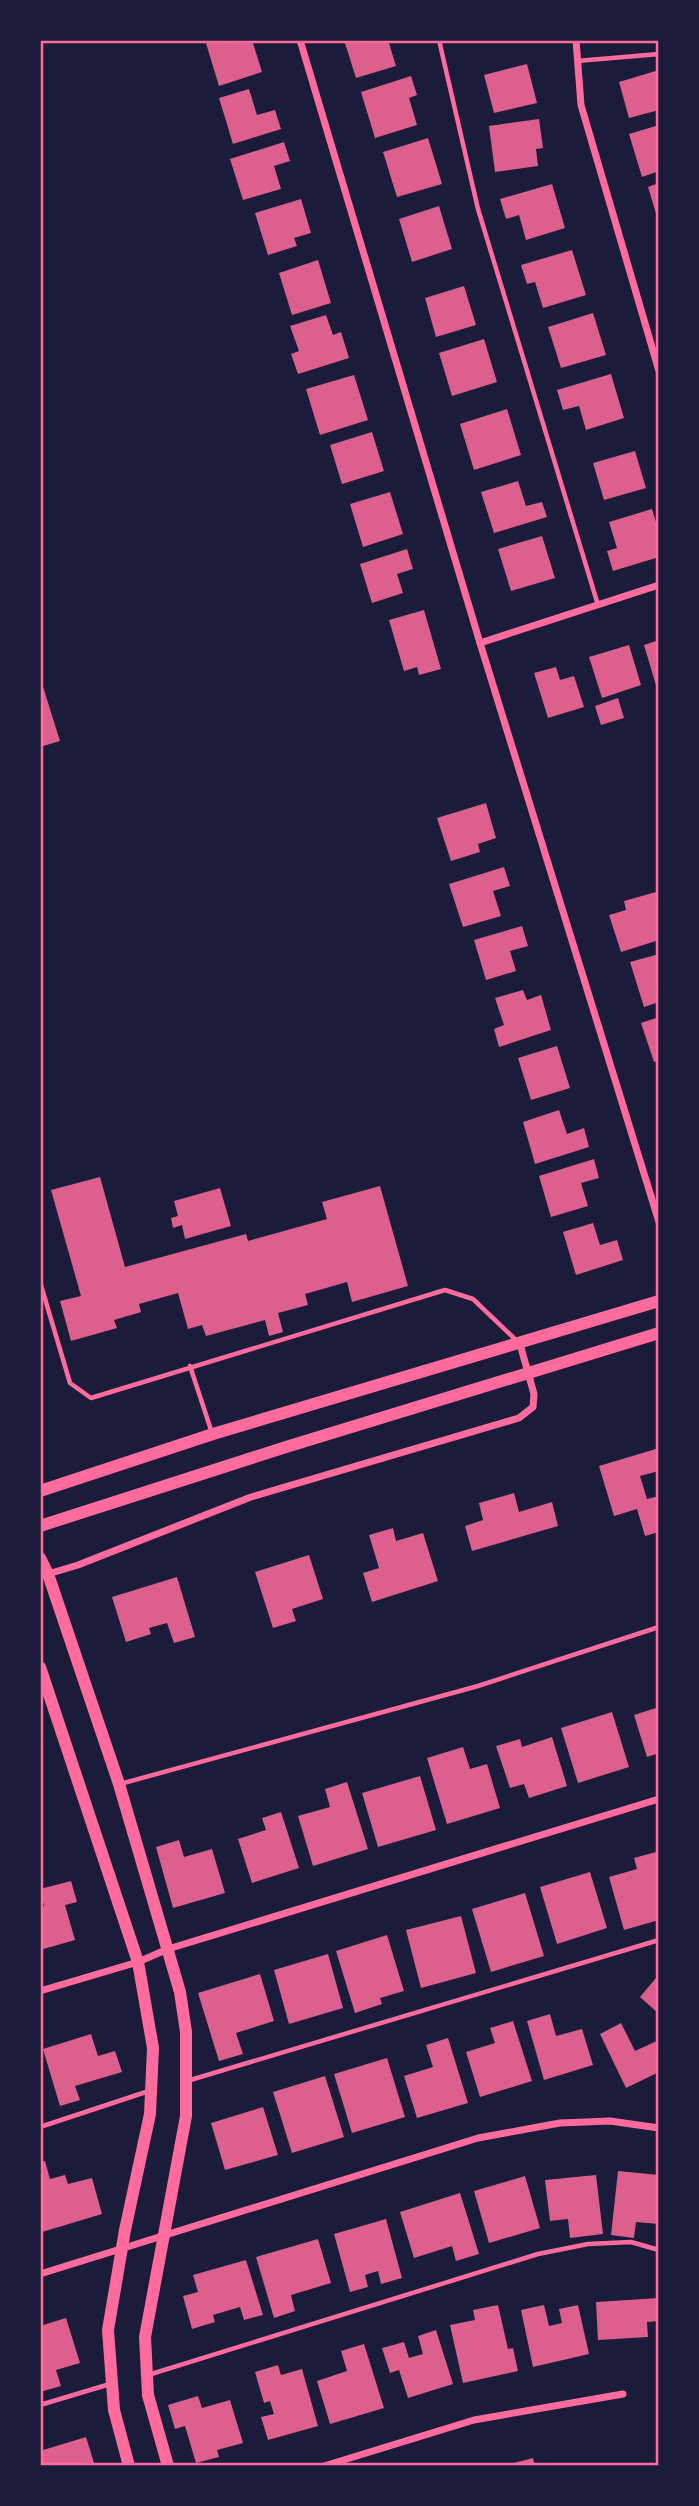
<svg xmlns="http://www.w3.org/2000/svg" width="699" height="2506" viewBox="0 0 699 2506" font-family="'Alegreya Sans',sans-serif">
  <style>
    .building { fill: #dd5f8e }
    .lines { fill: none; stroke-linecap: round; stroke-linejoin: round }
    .service { stroke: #ff6b9d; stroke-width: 4.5 }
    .minor { stroke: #ff6b9d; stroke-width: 7 }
    .tertiary { stroke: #ff6b9d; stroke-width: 12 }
    .secondary { stroke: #ff6b9d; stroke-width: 12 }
    .neatline { fill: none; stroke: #ff6b9d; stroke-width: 2.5 }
  </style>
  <rect width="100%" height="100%" fill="#1b1b3a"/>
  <g class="building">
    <polygon points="205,40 252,40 262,72 219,86"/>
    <polygon points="344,40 388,40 396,66 356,78"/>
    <polygon points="527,64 537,103 494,113 484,75"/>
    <polygon points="659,70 659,110 629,118 619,82"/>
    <polygon points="411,76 417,95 409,98 417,125 375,138 361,92"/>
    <polygon points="249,89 257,115 275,110 281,129 233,144 219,98"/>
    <polygon points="539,119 543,148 536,149 538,166 495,172 489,126"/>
    <polygon points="659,125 659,171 642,177 629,134"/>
    <polygon points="428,138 442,184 397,197 383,152"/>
    <polygon points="284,142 290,161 274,166 281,189 243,200 230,159"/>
    <polygon points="659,183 659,220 658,220 648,187"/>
    <polygon points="552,184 565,228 526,240 519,215 506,219 500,199"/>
    <polygon points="301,199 311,233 294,238 297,246 268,255 255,213"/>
    <polygon points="439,206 452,249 412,262 399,219"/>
    <polygon points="572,250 586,295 543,308 535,282 527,284 521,265"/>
    <polygon points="318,260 331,303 292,315 279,273"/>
    <polygon points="464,286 476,325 436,337 425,298"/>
    <polygon points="593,313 606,355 561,368 548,327"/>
    <polygon points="326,315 333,335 341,332 349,358 298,374 291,354 299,351 290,326"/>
    <polygon points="484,339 497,382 452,396 439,353"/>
    <polygon points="611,374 624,418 586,430 579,406 563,410 557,390"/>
    <polygon points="354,375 368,420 320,435 306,389"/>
    <polygon points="507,409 521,455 474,470 460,424"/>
    <polygon points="372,432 384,471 342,484 330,445"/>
    <polygon points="635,451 646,488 604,500 593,463"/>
    <polygon points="518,481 526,506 542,502 547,517 494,533 481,492"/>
    <polygon points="390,492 403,534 363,547 350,504"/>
    <polygon points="652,509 659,532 659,557 613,571 607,551 617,548 609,522"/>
    <polygon points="542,536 555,578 511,591 498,549"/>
    <polygon points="407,549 413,569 397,574 403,593 372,603 360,564"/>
    <polygon points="424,610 441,669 419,675 417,667 404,671 389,620"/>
    <polygon points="659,640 659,692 658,692 644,645"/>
    <polygon points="629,645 641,685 602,698 589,657"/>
    <polygon points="556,667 560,680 574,676 584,707 548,718 534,673"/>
    <polygon points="40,677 60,741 40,747"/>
    <polygon points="618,698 624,718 601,725 595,706"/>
    <polygon points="486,803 496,838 478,844 480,852 451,861 437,818"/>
    <polygon points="504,867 510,886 493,891 501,916 463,927 449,884"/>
    <polygon points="656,892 659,901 659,940 621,952 609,915 626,910 624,901"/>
    <polygon points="522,926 528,946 510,951 516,971 486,980 474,940"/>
    <polygon points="659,954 659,1002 644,1007 630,962"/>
    <polygon points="523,990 527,1000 541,995 551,1030 499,1047 494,1029 504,1025 495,998"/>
    <polygon points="659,1017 659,1061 654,1062 641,1023"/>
    <polygon points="557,1046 570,1088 531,1100 518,1058"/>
    <polygon points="559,1110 567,1134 584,1128 589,1147 535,1164 523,1122"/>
    <polygon points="594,1159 599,1178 581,1183 588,1206 551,1217 539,1176"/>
    <polygon points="100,1177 125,1267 246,1234 248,1241 327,1219 322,1202 380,1186 408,1286 352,1302 347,1282 305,1294 308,1305 278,1313 283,1332 269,1336 265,1320 206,1336 202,1325 188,1329 178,1293 139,1304 141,1312 114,1320 117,1328 71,1341 60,1301 81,1296 51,1190"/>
    <polygon points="220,1188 231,1226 185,1239 182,1225 173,1228 171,1218 178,1216 174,1201"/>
    <polygon points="593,1223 600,1245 617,1240 623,1260 576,1275 563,1232"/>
    <polygon points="659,1448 659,1471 640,1476 647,1499 659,1496 659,1532 645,1536 637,1509 614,1516 599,1466"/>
    <polygon points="514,1493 519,1512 552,1502 558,1526 472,1551 465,1526 483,1520 479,1503"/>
    <polygon points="393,1528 396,1541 423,1533 438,1581 372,1602 363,1573 379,1568 369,1535"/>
    <polygon points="309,1555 323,1599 292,1609 296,1621 273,1628 255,1572"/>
    <polygon points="177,1577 195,1637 174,1643 167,1623 149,1628 151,1634 126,1642 112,1597"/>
    <polygon points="659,1707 659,1753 647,1757 634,1715"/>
    <polygon points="612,1712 629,1767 578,1783 561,1728"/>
    <polygon points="552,1737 567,1786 529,1798 524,1784 510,1788 496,1746 520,1739 522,1747"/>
    <polygon points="463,1747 470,1769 487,1764 500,1808 447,1824 427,1758"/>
    <polygon points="420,1776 436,1830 378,1847 362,1793"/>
    <polygon points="347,1782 368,1849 313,1866 298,1816 330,1807 325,1789"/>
    <polygon points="281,1812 299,1868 252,1883 238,1839 266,1830 262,1818"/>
    <polygon points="179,1840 184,1857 212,1849 225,1893 173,1908 156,1847"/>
    <polygon points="656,1852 659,1862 659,1920 624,1930 609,1877 637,1869 634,1858"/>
    <polygon points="590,1872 607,1928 557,1944 540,1887"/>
    <polygon points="71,1881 77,1902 65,1905 75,1940 40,1950 40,1907 44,1906 40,1889"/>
    <polygon points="525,1893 544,1956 491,1972 472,1909"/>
    <polygon points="461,1916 476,1973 421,1988 406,1930"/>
    <polygon points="387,1935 404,1991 380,1998 382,2004 355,2013 336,1951"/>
    <polygon points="328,1954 343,2008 289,2024 274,1970"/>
    <polygon points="260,1974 274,2021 236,2033 243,2054 219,2061 198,1993"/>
    <polygon points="656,1978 659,1981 659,2014 640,1997"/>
    <polygon points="550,2014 556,2036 582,2029 593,2065 544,2080 527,2021"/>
    <polygon points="513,2021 532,2081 480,2097 466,2052 495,2043 490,2028"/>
    <polygon points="621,2023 635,2051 659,2040 659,2072 626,2088 600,2034"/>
    <polygon points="91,2034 98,2056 115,2051 122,2072 75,2086 80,2100 60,2106 43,2049"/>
    <polygon points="448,2038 468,2103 417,2118 404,2076 433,2067 426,2045"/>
    <polygon points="387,2058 405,2117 352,2133 334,2074"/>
    <polygon points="325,2076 344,2137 292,2153 273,2092"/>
    <polygon points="263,2107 278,2155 225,2170 211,2123"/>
    <polygon points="45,2161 50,2179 65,2175 68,2184 92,2178 102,2214 42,2232 40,2162"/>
    <polygon points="618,2171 659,2175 659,2224 636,2222 634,2238 611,2235"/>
    <polygon points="596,2175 603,2234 570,2238 568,2219 550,2221 545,2180"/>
    <polygon points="525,2176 540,2228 489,2243 474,2191"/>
    <polygon points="460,2193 479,2254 456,2261 452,2246 414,2258 400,2212"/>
    <polygon points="386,2219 402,2278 381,2284 378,2271 365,2275 368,2287 350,2292 334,2234"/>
    <polygon points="318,2239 331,2283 291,2295 295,2311 274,2318 256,2257"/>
    <polygon points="246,2260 263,2315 244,2320 240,2307 213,2315 215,2322 192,2329 183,2296 198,2292 193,2275"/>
    <polygon points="659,2298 659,2321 647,2322 648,2337 598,2340 596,2302"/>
    <polygon points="498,2305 508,2349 513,2348 518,2371 463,2383 450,2325 475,2320 473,2310"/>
    <polygon points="544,2305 549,2326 562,2323 559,2309 578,2305 589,2354 533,2367 521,2310"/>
    <polygon points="66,2318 80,2363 56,2370 61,2386 40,2392 40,2326"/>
    <polygon points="436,2330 453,2384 408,2398 399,2370 390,2373 382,2348 404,2342 409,2358 423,2354 418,2336"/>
    <polygon points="364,2344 384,2408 330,2424 317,2381 347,2371 341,2351"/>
    <polygon points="278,2365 281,2375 302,2369 318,2426 268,2440 261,2417 274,2414 270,2401 264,2403 255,2372"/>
    <polygon points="198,2396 202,2408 230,2400 243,2443 217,2450 219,2457 196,2463 185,2426 175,2429 168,2405"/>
    <polygon points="86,2437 95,2466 40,2466 40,2451"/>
    <polygon points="533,2458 535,2466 506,2466 506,2465"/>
  </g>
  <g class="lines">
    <g class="service">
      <polyline points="439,40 478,209 598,605"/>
      <polyline points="577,61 659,54"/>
      <polyline points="40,1282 70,1383 91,1398 445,1290 473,1299 517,1341"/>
      <polyline points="190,1366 212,1433"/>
      <polyline points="120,1784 478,1686 659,1627"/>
      <polyline points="187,2081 659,1940"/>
      <polyline points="40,2127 149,2091"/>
      <polyline points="148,2375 538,2254 588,2244 631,2242 659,2250"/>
      <polyline points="40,2405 110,2384"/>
    </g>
    <g class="minor">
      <polyline points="300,40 480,643 659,1222"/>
      <polyline points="576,40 581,105 659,371"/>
      <polyline points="480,643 659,585"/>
      <polyline points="48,1574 78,1565 251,1497 519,1418 533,1407 534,1394 520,1344"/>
      <polyline points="40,1991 138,1962 168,1949 659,1799"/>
      <polyline points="40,2274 478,2138 560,2123 610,2121 659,2128"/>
      <polyline points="324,2466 474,2420 623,2394"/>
    </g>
    <g class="tertiary">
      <polyline points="40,1558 48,1574 119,1784 180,1992 186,2032 186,2116 145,2337 148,2395 168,2466"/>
      <polyline points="40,1667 138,1962 153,2048 150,2114 125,2230 108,2330 114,2410 129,2466"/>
    </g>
    <g class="secondary">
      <polyline points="40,1491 213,1434 659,1301"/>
      <polyline points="40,1526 286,1447 659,1333"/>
    </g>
  </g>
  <rect width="699" height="2506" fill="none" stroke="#1b1b3a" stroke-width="84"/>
  <rect x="42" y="42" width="615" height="2422" class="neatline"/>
</svg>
